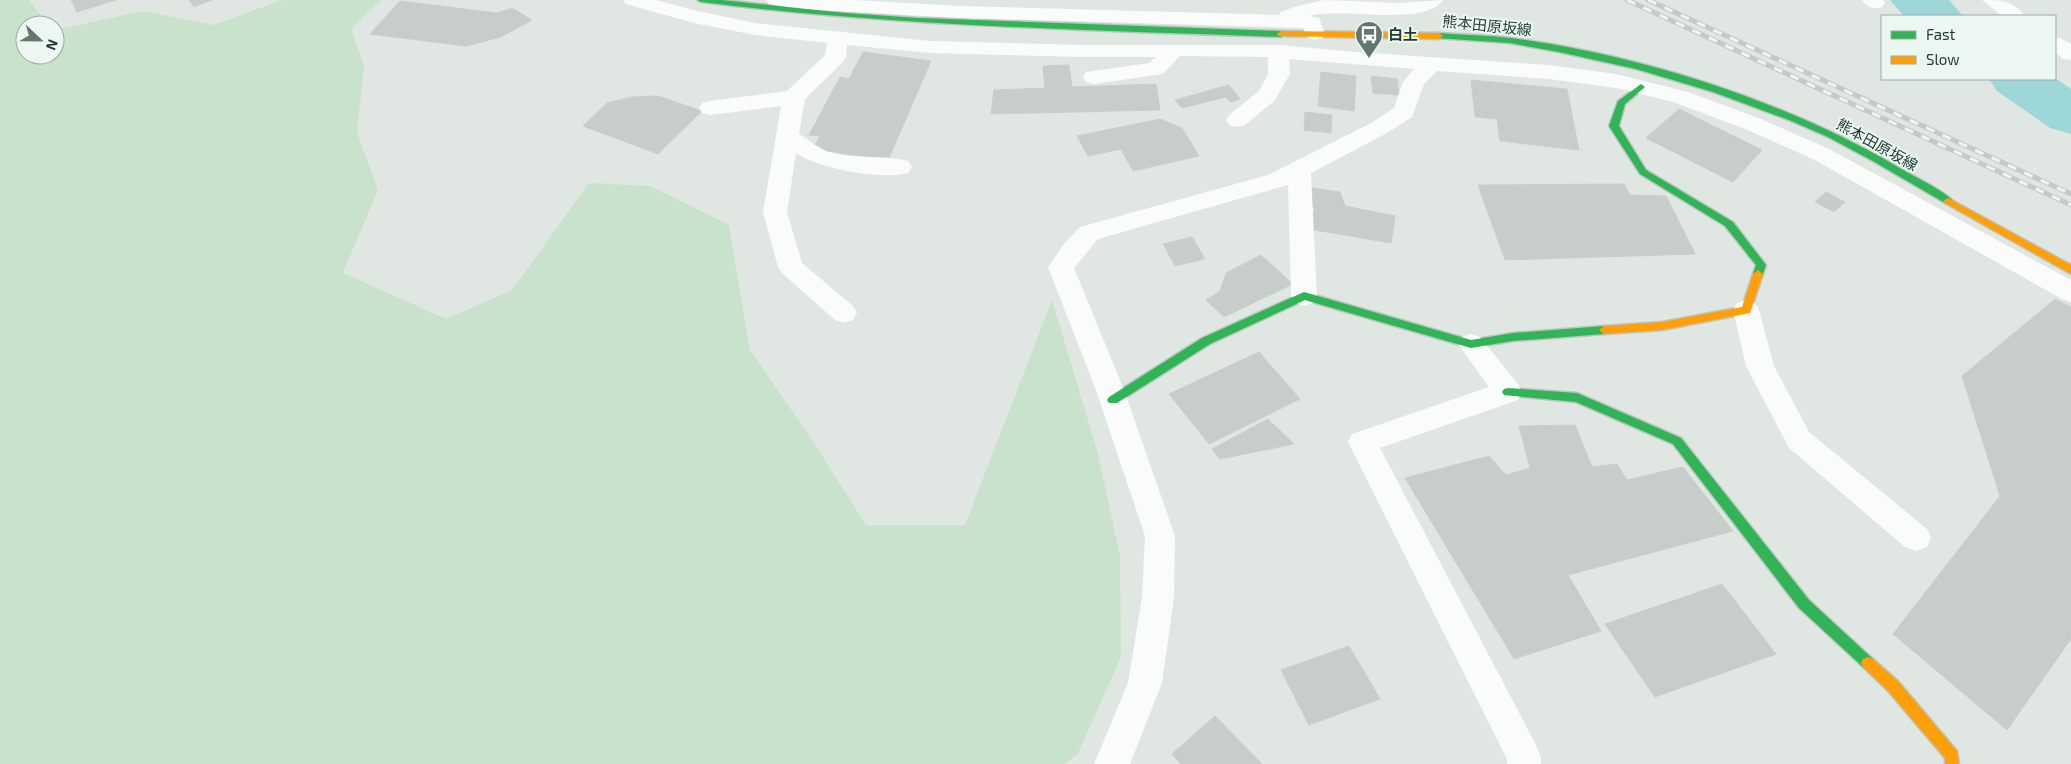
<svg xmlns="http://www.w3.org/2000/svg" width="2071" height="764" viewBox="0 0 2071 764" font-family="'Exo 2','Noto Sans JP',sans-serif">
  <style>
    .green { fill: #c8e2cc }
    .lines { fill: none; stroke-linecap: round; stroke-linejoin: round }
    .river { fill: #9dd7d8; fill-rule: evenodd }
    .building { fill: #c7ceca; stroke: #c9d0cc }
    .fast-casing { stroke: #bcc6c1; stroke-width: 3 }
    .slow-casing { stroke: #bcc6c1; stroke-width: 3 }
    .street { fill: #fafbfb; fill-rule: evenodd }
    .fast { fill: #30b455; fill-rule: evenodd }
    .slow { fill: #ff9f0a; fill-rule: evenodd }
    .rail-casing { stroke: #c5c9c7; stroke-width: 5 }
    .rail { stroke: #edf7f1; stroke-width: 3; stroke-dasharray: 9; stroke-linecap: butt }
    .labels { text-anchor: middle; stroke-width: 4; stroke-linejoin: round; paint-order: stroke }
    .far-street-label { font-size: 15px; fill: #1e3a2f; stroke: #edf7f1 }
    .far-poi-label { font-size: 15px; font-weight: bold; fill: #1e3a2f; stroke: #edf7f1; text-anchor: start }
  </style>
  <rect width="100%" height="100%" fill="#e0e7e3"/>
  <polygon class="green" points="0,0 29,0 48,25 25,25 25,55 55,55 55,30 143,11 214,25 282,0 381,0 351,29 364,66 357,132 378,190 343,273 446,319 512,290 589,183 650,186 729,225 750,350 814,443 866,525 965,525 1052,300 1098,454 1120,556 1121,657 1077,755 1064,764 0,764"/>
  <g class="lines">
    <g class="river">
      <polygon points="1890,0 1949,0 1963,16 1904,16"/>
      <polygon points="2055,78 2071,89 2071,134 2050,128 1997,91 1989,79"/>
    </g>
  </g>
  <g class="building">
    <polygon points="71,0 116,0 77,12"/>
    <polygon points="189,0 212,0 194,7"/>
    <polygon points="400,1 497,13 512,8 532,20 501,37 466,46 370,34"/>
    <polygon points="863,52 931,61 888,160 813,149 820,136 809,135 840,77 849,79"/>
    <polygon points="1069,65 1072,87 1156,84 1160,110 991,114 994,90 1045,88 1043,66"/>
    <polygon points="1321,72 1356,76 1354,111 1318,106"/>
    <polygon points="1371,76 1397,79 1399,95 1373,93"/>
    <polygon points="1471,80 1567,89 1579,150 1500,141 1497,119 1475,117"/>
    <polygon points="1229,85 1240,99 1230,102 1226,97 1182,108 1175,100"/>
    <polygon points="658,96 702,111 658,154 583,126 607,103 632,97"/>
    <polygon points="1679,109 1762,150 1733,182 1646,138"/>
    <polygon points="1305,112 1332,115 1331,133 1304,130"/>
    <polygon points="1160,119 1182,128 1199,156 1133,171 1121,149 1088,156 1077,136"/>
    <polygon points="1624,184 1630,195 1666,196 1695,254 1505,260 1478,185"/>
    <polygon points="1305,187 1340,192 1345,206 1395,216 1391,243 1309,229 1315,208 1302,203"/>
    <polygon points="1826,192 1845,202 1834,212 1815,202"/>
    <polygon points="1192,237 1205,259 1175,266 1163,244"/>
    <polygon points="1261,255 1293,284 1224,317 1206,300 1220,291 1226,273"/>
    <polygon points="2055,299 2071,307 2071,639 2007,730 1893,634 2000,496 1962,376"/>
    <polygon points="1259,352 1300,399 1209,444 1169,394"/>
    <polygon points="1268,419 1294,444 1220,459 1212,449"/>
    <polygon points="1575,425 1592,467 1617,464 1627,480 1683,467 1733,531 1568,575 1601,631 1514,659 1405,478 1489,456 1506,475 1530,468 1519,426"/>
    <polygon points="1722,584 1776,654 1655,697 1605,624"/>
    <polygon points="1349,646 1380,699 1309,725 1281,670"/>
    <polygon points="1215,716 1262,764 1181,764 1172,754"/>
  </g>
  <g class="lines">
    <defs>
      <g id="fast">
        <path d="M697,0H722L845,13L918,18L1281,31L1285,34L1281,37C1087,30 894,26 701,2Z"/>
        <path d="M1439,33C1463,35 1487,35 1511,38C1640,55 1786,101 1898,167C1911,175 1945,191 1953,201L1948,204L1945,203L1871,160L1826,136L1789,120L1713,92L1636,69L1559,52L1509,43L1436,38V34Z"/>
        <polygon points="1641,84 1645,87 1625,104 1619,126 1646,170 1733,222 1766,265 1762,277 1754,277 1753,274 1756,265 1725,226 1640,174 1609,126 1618,101"/>
        <polygon points="1304,292 1471,340 1513,333 1604,326 1609,330 1604,334 1513,341 1471,348 1305,300 1210,344 1117,403 1109,403 1107,400 1109,397 1202,338"/>
        <polygon points="1508,388 1577,393 1681,438 1809,600 1873,659 1875,663 1873,667 1868,669 1863,667 1799,608 1673,444 1576,402 1504,395 1502,392 1504,389"/>
      </g>
      <g id="slow">
        <polygon points="1281,31 1439,33 1443,36 1439,39 1278,36 1277,34"/>
        <polygon points="1948,198 2071,265 2071,274 1945,203 1943,201"/>
        <polygon points="1758,270 1763,274 1750,313 1662,330 1604,334 1599,330 1604,326 1662,322 1742,307 1753,274"/>
        <polygon points="1868,657 1873,659 1898,681 1957,751 1959,764 1945,764 1945,758 1888,691 1863,667 1861,663 1863,659"/>
      </g>
    </defs>
    <use href="#fast" class="fast-casing"/>
    <use href="#slow" class="slow-casing"/>
    <g class="street">
      <path d="M623,0H656L697,11L755,23L930,41L1082,45H1278L1356,52L1549,65L1616,74L1688,92L1761,119L1829,149L2071,280V302L2062,299L1813,159L1745,129L1673,102L1616,88L1549,79L1437,71L1424,84L1412,117L1387,133L1311,173L1317,296L1313,303L1304,306L1295,303L1291,296L1288,185L1098,239L1074,268L1124,390L1175,536L1174,597L1162,683L1130,764H1094L1128,683L1142,597L1145,536L1096,390L1048,267L1064,244L1080,227L1268,175L1371,123L1394,108L1403,82L1414,69L1289,59L1290,74L1275,100L1245,125L1237,127L1229,125L1226,120L1229,115L1259,91L1268,74V57L1180,56L1163,74L1094,84L1086,82L1083,77L1086,72L1149,63L1156,57H1082L930,53L847,45L846,57L843,62L805,99L799,134C808,139 817,147 826,151C853,160 882,154 908,161L912,167L908,173C880,180 820,169 796,153L787,212L802,263L853,306L857,313L853,320L844,323L835,320L782,273L778,267L763,212L781,106L710,115L702,113L699,108L702,103L710,101L787,91L825,55L827,43L755,35L694,23L626,4Z"/>
      <path d="M766,0H854L961,6L1279,15L1281,12L1294,7L1324,0L1398,3L1443,0C1423,28 1341,6 1309,16L1319,18L1325,34L1322,38L1315,40L1308,38L1303,28L961,18L798,9L769,4Z"/>
      <path d="M1862,0H1883L1885,3L1882,7C1873,10 1868,8 1862,0Z"/>
      <path d="M1982,0C1999,0 2014,0 2025,16H2002Z"/>
      <polygon points="2055,37 2062,39 2071,44 2071,60 2063,59 2055,52"/>
      <polygon points="1746,300 1755,303 1759,310 1774,366 1809,432 1927,529 1931,538 1927,547 1916,551 1905,547 1789,448 1746,366 1733,310 1737,303"/>
      <polygon points="1471,334 1480,337 1518,384 1522,392 1518,400 1380,448 1536,745 1541,757 1541,764 1507,764 1507,759 1348,442 1352,434 1489,387 1458,344 1462,337"/>
    </g>
    <use href="#fast" class="fast"/>
    <use href="#slow" class="slow"/>
    <defs>
      <g id="rail">
        <polyline points="1627,0 2071,205"/>
        <polyline points="1648,0 2071,194"/>
      </g>
    </defs>
    <use href="#rail" class="rail-casing"/>
    <use href="#rail" class="rail"/>
  </g>
  <defs>
    <symbol id="bus-pin" viewBox="-11 -11 22 30"><path d="M0 17L-7.5 6A9.5 9.5 0 1 1 7.5 6Z" fill="#62776e" stroke="#edf7f1"/><path d="M-5-6H5V4H4V6H2V4H-2V6H-4V4H-5ZM-3.5-4V0h7V-4ZM-3.5 1.2v1.5H-2V1.2ZM2 1.2v1.5H3.5V1.2Z" fill="#fff"/></symbol>
  </defs>
  <g fill-rule="evenodd">
    <use href="#bus-pin" x="1353" y="19" width="32" height="43"/>
  </g>
  <g class="labels">
    <g class="far-street-label">
      <text transform="translate(1487 26) rotate(6)" y="5">熊本田原坂線</text>
      <text transform="translate(1877 145) rotate(29)" y="5">熊本田原坂線</text>
    </g>
    <g class="far-poi-label">
      <text x="1388" y="40">白土</text>
    </g>
  </g>
  <rect x="1881" y="15" width="175" height="65" fill="#edf7f1" stroke="#9aaba3"/>
  <rect x="1891" y="31" width="25" height="8" fill="#30b455" stroke="#9aaba3"/>
  <text x="1926" y="40" font-size="15" fill="#1e3a2f">Fast</text>
  <rect x="1891" y="56" width="25" height="8" fill="#ff9f0a" stroke="#9aaba3"/>
  <text x="1926" y="65" font-size="15" fill="#1e3a2f">Slow</text>
  <g transform="translate(40 40) rotate(112)"><circle r="24" fill="#edf7f1" stroke="#9aaba3"/>
  <path d="M0-4L9 19L0 12L-9 19Z" fill="#62776e"/>
  <text y="-8" font-size="14" font-weight="bold" text-anchor="middle" fill="#1e3a2f">N</text>
  </g>
</svg>
